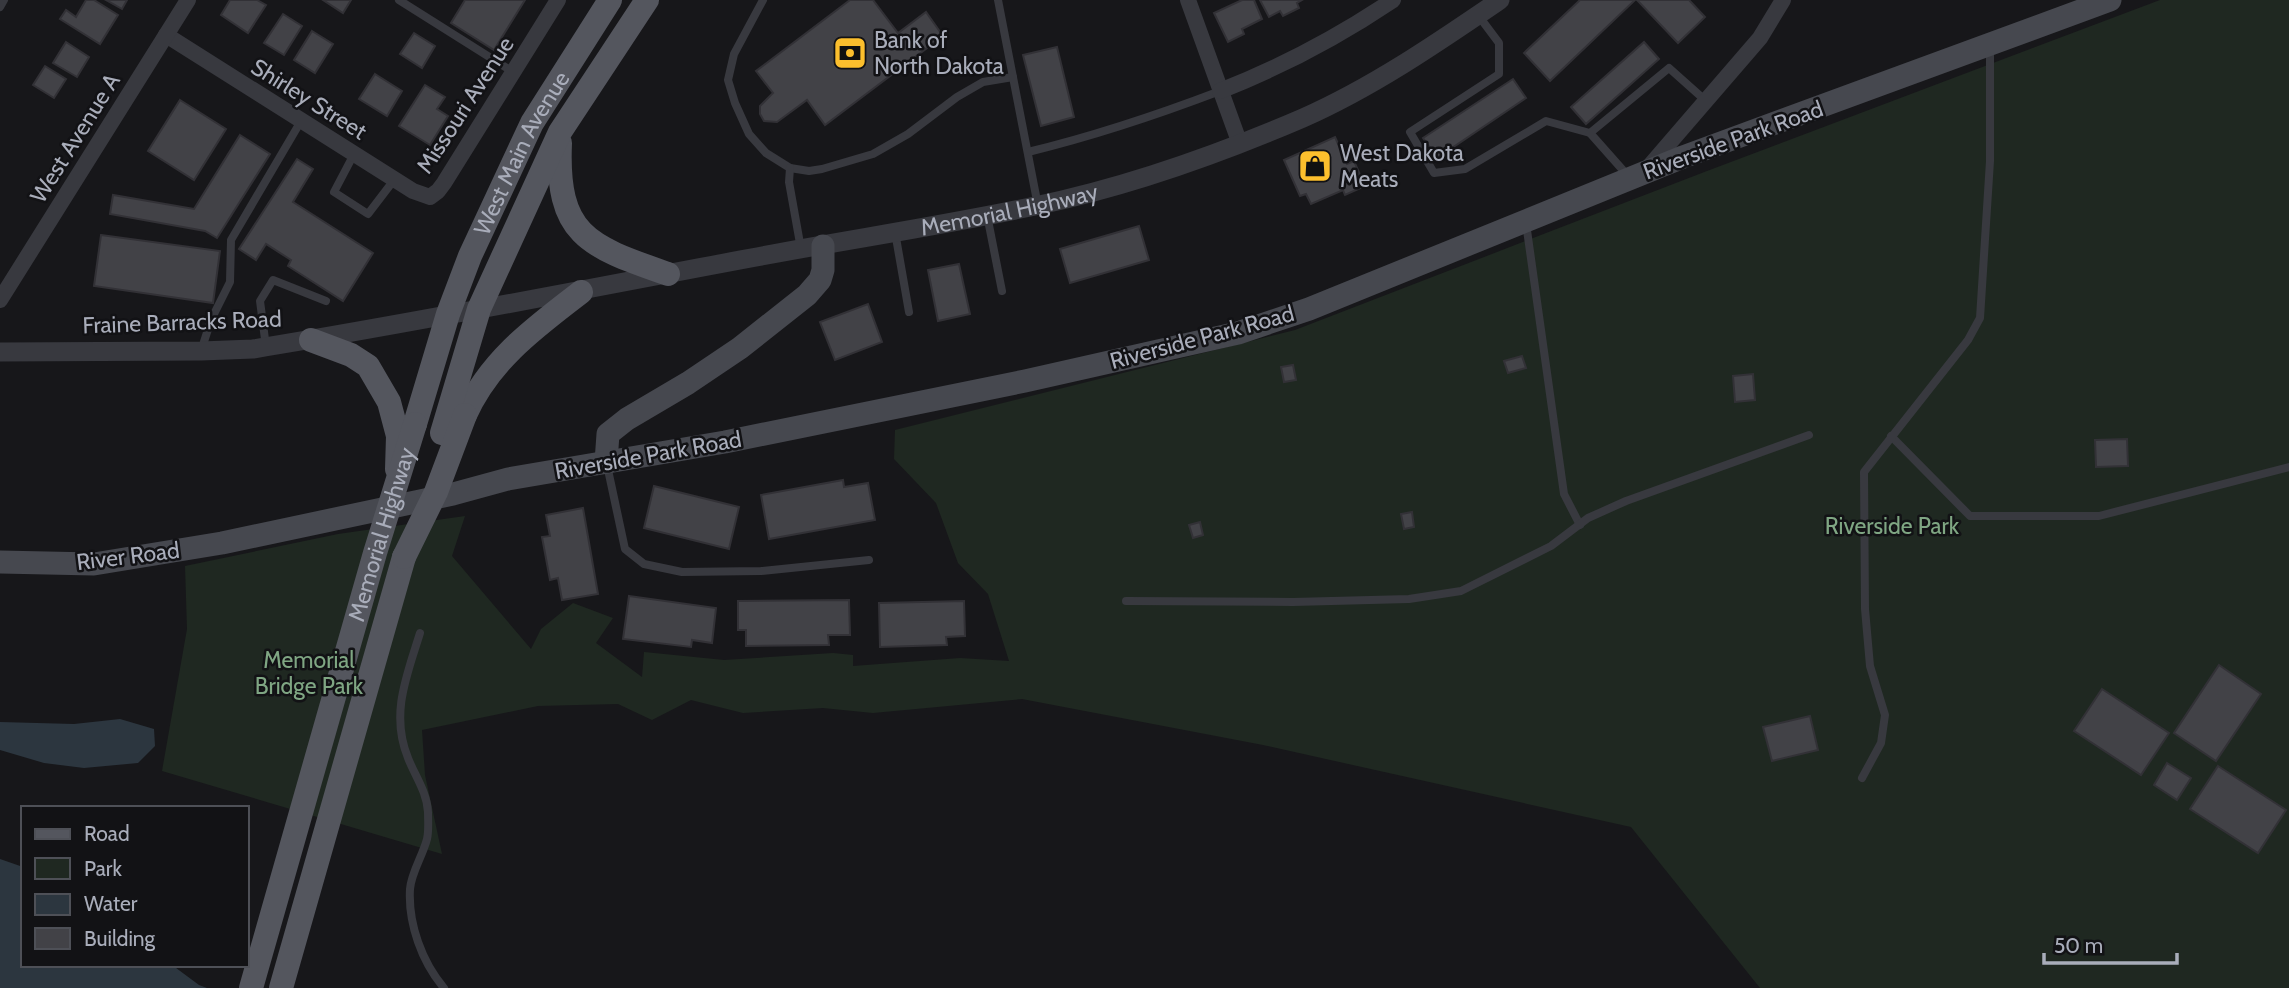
<svg xmlns="http://www.w3.org/2000/svg" width="2289" height="988" viewBox="0 0 2289 988" font-family="Cabin,sans-serif">
  <style>
    .green { fill: #1f2821 }
    .water { fill: #2c363f }
    .building { fill: #424247; stroke: #323136; stroke-width: 2 }
    .lines { fill: none; stroke-linecap: round; stroke-linejoin: round }
    .service { stroke: #38393f; stroke-width: 8 }
    .minor { stroke: #38393f; stroke-width: 16 }
    .tertiary { stroke: #38393f; stroke-width: 19 }
    .secondary { stroke: #46484f; stroke-width: 23 }
    .primary { stroke: #54565e; stroke-width: 24 }
    .primary-bridge { stroke: #54565e; stroke-width: 24 }
    .labels { text-anchor: middle; stroke-width: 5; stroke-linejoin: round; paint-order: stroke }
    .poi-label { font-size: 23px; fill: #a9adba; stroke: #121215; text-anchor: start }
    .street-label { font-size: 23px; fill: #a9adba; stroke: #121215 }
    .park-label { font-size: 23px; fill: #7fa683; stroke: #121215 }
  </style>
  <rect width="100%" height="100%" fill="#17171a"/>
  <polygon class="green" points="2160,0 2289,0 2289,988 1760,988 1631,827 1263,745 1022,699 873,713 823,708 743,713 691,700 652,720 618,704 538,706 422,730 425,775 442,854 162,771 187,629 185,566 338,534 465,516 452,556 531,649 541,629 573,603 613,618 596,643 642,677 644,652 724,660 833,653 853,655 853,666 960,658 1009,661 988,594 958,563 936,503 894,459 895,430 1295,330 1707,171"/>
  <g class="water">
    <polygon points="120,719 154,729 155,746 138,763 84,768 44,763 0,750 0,722 74,724"/>
    <polygon points="0,859 23,867 23,965 172,965 199,985 207,988 0,988"/>
  </g>
  <g class="building">
    <polygon points="86,0 94,0 118,15 100,44 60,19 66,10 76,17"/>
    <polygon points="106,0 127,0 122,9"/>
    <polygon points="230,0 257,0 266,5 248,33 221,15"/>
    <polygon points="323,0 351,0 343,13"/>
    <polygon points="465,0 525,0 494,50 451,23"/>
    <polygon points="850,0 873,0 898,33 926,12 943,36 825,125 807,100 777,122 764,121 760,114 760,106 773,93 756,71"/>
    <polygon points="1242,0 1254,0 1262,19 1242,29 1244,34 1228,42 1214,13"/>
    <polygon points="1260,0 1302,0 1297,3 1299,8 1283,16 1280,11 1269,17"/>
    <polygon points="1580,0 1635,0 1550,81 1524,53"/>
    <polygon points="1637,0 1689,0 1705,17 1678,43"/>
    <polygon points="283,14 302,26 284,55 264,43"/>
    <polygon points="312,31 333,44 315,73 294,60"/>
    <polygon points="414,33 435,46 422,68 400,54"/>
    <polygon points="66,42 89,57 77,77 53,63"/>
    <polygon points="1644,42 1659,59 1586,124 1571,107"/>
    <polygon points="1057,47 1074,117 1041,126 1023,55"/>
    <polygon points="45,66 66,79 54,98 33,85"/>
    <polygon points="375,74 402,91 387,116 359,99"/>
    <polygon points="1513,79 1526,98 1437,158 1423,138"/>
    <polygon points="425,85 445,97 437,109 448,116 430,145 399,126"/>
    <polygon points="180,100 226,129 194,180 148,151"/>
    <polygon points="240,135 270,154 217,238 205,231 110,214 113,195 194,209"/>
    <polygon points="1335,137 1347,164 1354,161 1365,186 1345,195 1343,190 1311,204 1306,194 1300,196 1284,160"/>
    <polygon points="297,159 313,169 293,202 373,253 343,301 288,266 291,260 266,244 256,260 239,249"/>
    <polygon points="1139,226 1149,260 1070,283 1060,249"/>
    <polygon points="101,235 220,251 213,303 94,286"/>
    <polygon points="959,264 970,314 938,321 928,270"/>
    <polygon points="868,304 882,342 835,360 820,322"/>
    <polygon points="1522,356 1526,368 1508,373 1504,361"/>
    <polygon points="1293,365 1296,380 1284,382 1281,367"/>
    <polygon points="1753,374 1755,400 1735,402 1733,376"/>
    <polygon points="2127,439 2128,466 2096,467 2095,440"/>
    <polygon points="843,480 844,487 868,483 875,520 769,539 761,495"/>
    <polygon points="654,486 739,507 729,549 644,528"/>
    <polygon points="583,508 598,594 562,600 558,578 550,580 542,537 550,536 546,515"/>
    <polygon points="1412,512 1414,527 1404,529 1401,514"/>
    <polygon points="1200,522 1203,535 1193,538 1189,525"/>
    <polygon points="629,596 716,608 712,643 692,640 691,647 623,639"/>
    <polygon points="849,600 850,635 828,635 829,645 746,646 746,630 738,630 738,601"/>
    <polygon points="964,601 965,636 946,637 947,645 880,647 879,603"/>
    <polygon points="2219,665 2261,694 2216,761 2174,733"/>
    <polygon points="2102,689 2169,733 2141,775 2074,731"/>
    <polygon points="1810,716 1818,750 1772,761 1763,727"/>
    <polygon points="2167,763 2191,778 2177,800 2154,785"/>
    <polygon points="2218,766 2286,810 2258,853 2190,809"/>
  </g>
  <g class="lines">
    <g class="service">
      <polyline points="399,0 513,72"/>
      <polyline points="763,0 734,54 728,80 735,103 749,134 766,153 790,168 809,171 822,169 873,154 908,134 957,97 983,82 1013,77"/>
      <polyline points="998,0 1038,206"/>
      <polyline points="0,7 4,0"/>
      <polyline points="1478,15 1499,43 1499,74 1410,132 1434,173 1465,169 1546,121 1590,133"/>
      <path d="M1028,152C1094,136 1157,115 1220,91"/>
      <polyline points="354,154 334,192 368,214 394,180"/>
      <polyline points="790,168 789,182 801,249"/>
      <polyline points="1629,177 1590,133 1669,68 1706,101"/>
      <polyline points="987,215 1002,291"/>
      <polyline points="1526,223 1564,494 1580,525"/>
      <polyline points="895,232 909,312"/>
      <polyline points="266,347 260,301 273,280 326,301"/>
      <polyline points="201,351 211,320 230,282 231,240 301,121"/>
      <polyline points="1891,436 1970,516 2099,516 2289,467"/>
      <polyline points="607,465 625,549 644,564 682,572 761,571 869,560"/>
      <polyline points="1126,601 1293,602 1409,599 1461,591 1551,546 1588,518 1626,501 1809,435"/>
      <path d="M420,633C407,675 390,714 408,758C415,776 427,792 428,812C428,821 429,831 427,839C423,855 411,873 410,889C408,924 422,962 444,988"/>
      <polyline points="1862,778 1881,743 1885,715 1870,666 1865,609 1864,472 1968,340 1980,318 1990,161 1990,48"/>
    </g>
    <g class="minor">
      <polyline points="1188,0 1240,144"/>
      <polyline points="166,35 413,191 430,197 438,191 444,183 558,0"/>
      <path d="M1220,91C1281,67 1338,37 1393,0"/>
      <polyline points="1647,169 1760,38 1783,0"/>
      <polyline points="0,300 188,0"/>
    </g>
    <path class="tertiary" id="s1" d="M0,352L201,351L253,349C420,322 585,289 751,258C845,240 941,226 1035,206C1127,187 1217,155 1303,118C1373,87 1437,43 1500,0"/>
    <g class="secondary">
      <polyline points="606,462 608,434 627,419 688,383 740,348 807,295 820,280 823,270 823,246"/>
      <polyline points="0,562 94,564 222,543 453,494 508,479 725,442 1025,381 1238,333 1309,309 1683,157 2110,0"/>
    </g>
    <g class="primary">
      <path d="M560,143C556,236 588,246 668,274"/>
      <polyline points="311,340 351,355 368,366 389,402 398,436 397,469"/>
      <path d="M465,415C490,360 534,328 581,292"/>
      <path id="s2" d="M415,424L448,314L470,256L532,123L610,0"/>
      <polyline points="442,433 479,309 560,132 647,0"/>
      <polyline points="281,988 404,557"/>
    </g>
    <g class="primary-bridge">
      <polyline points="404,557 436,492 465,415"/>
      <path id="s3" d="M251,988L375,553L415,424"/>
    </g>
  </g>
  <defs>
    <symbol id="bank-square" viewBox="-11 -11 22 22"><rect x="-9" y="-9" width="18" height="18" rx="4" fill="#fcbf2d" stroke="#121215"/><path d="M-6-4H6V4H-6ZM0-2.3a2.3 2.3 0 1 0 0 4.6a2.3 2.3 0 1 0 0-4.6Z" fill="#111"/></symbol>
    <symbol id="shop-square" viewBox="-11 -11 22 22"><rect x="-9" y="-9" width="18" height="18" rx="4" fill="#fcbf2d" stroke="#121215"/><path d="M-5-2.5h2.3a2.7 3.5 0 0 1 5.4 0H5L5.5 6h-11ZM-1.5-2.5h3a1.5 2.3 0 0 0-3 0Z" fill="#111"/></symbol>
  </defs>
  <g fill-rule="evenodd">
    <use href="#bank-square" x="831" y="34" width="38" height="38"/>
    <use href="#shop-square" x="1296" y="147" width="38" height="38"/>
  </g>
  <g class="labels">
    <g class="poi-label">
      <text x="874" y="48">Bank of<tspan x="874" dy="26">North Dakota</tspan></text>
      <text x="1340" y="161">West Dakota<tspan x="1340" dy="26">Meats</tspan></text>
    </g>
    <g class="street-label">
      <text transform="translate(309 99) rotate(32)" y="8">Shirley Street</text>
      <text transform="translate(465 105) rotate(-57)" y="8">Missouri Avenue</text>
      <text transform="translate(75 138) rotate(-58)" y="8">West Avenue A</text>
      <text transform="translate(1733 140) rotate(-20)" y="8">Riverside Park Road</text>
      <text dy="8" stroke="none"><textPath href="#s2" startOffset="292">West Main Avenue</textPath></text>
      <text dy="8" stroke="none"><textPath href="#s1" startOffset="1022">Memorial Highway</textPath></text>
      <text transform="translate(182 322) rotate(-2)" y="8">Fraine Barracks Road</text>
      <text transform="translate(1202 337) rotate(-15)" y="8">Riverside Park Road</text>
      <text transform="translate(648 455) rotate(-10)" y="8">Riverside Park Road</text>
      <text dy="8" stroke="none"><textPath href="#s3" startOffset="472">Memorial Highway</textPath></text>
      <text transform="translate(128 556) rotate(-7)" y="8">River Road</text>
    </g>
    <g class="park-label">
      <text x="1892" y="534">Riverside Park</text>
      <text x="309" y="668">Memorial<tspan x="309" dy="26">Bridge Park</tspan></text>
    </g>
  </g>
  <rect x="21" y="806" width="228" height="161" fill="#121215" stroke="#4e5057" stroke-width="2"/>
  <rect x="35" y="829" width="35" height="10" fill="#54565e" stroke="#4e5057" stroke-width="2"/>
  <text x="84" y="841" font-size="21" fill="#a9adba">Road</text>
  <rect x="35" y="858" width="35" height="21" fill="#1f2821" stroke="#4e5057" stroke-width="2"/>
  <text x="84" y="876" font-size="21" fill="#a9adba">Park</text>
  <rect x="35" y="894" width="35" height="21" fill="#2c363f" stroke="#4e5057" stroke-width="2"/>
  <text x="84" y="911" font-size="21" fill="#a9adba">Water</text>
  <rect x="35" y="928" width="35" height="21" fill="#424247" stroke="#4e5057" stroke-width="2"/>
  <text x="84" y="946" font-size="21" fill="#a9adba">Building</text>
  <path d="M2044 953v10h133v-10" fill="none" stroke="#a9adba" stroke-width="3.5"/>
  <text x="2054" y="953" font-size="21" fill="#a9adba" stroke="#121215" stroke-width="5" paint-order="stroke">50 m</text>
</svg>
